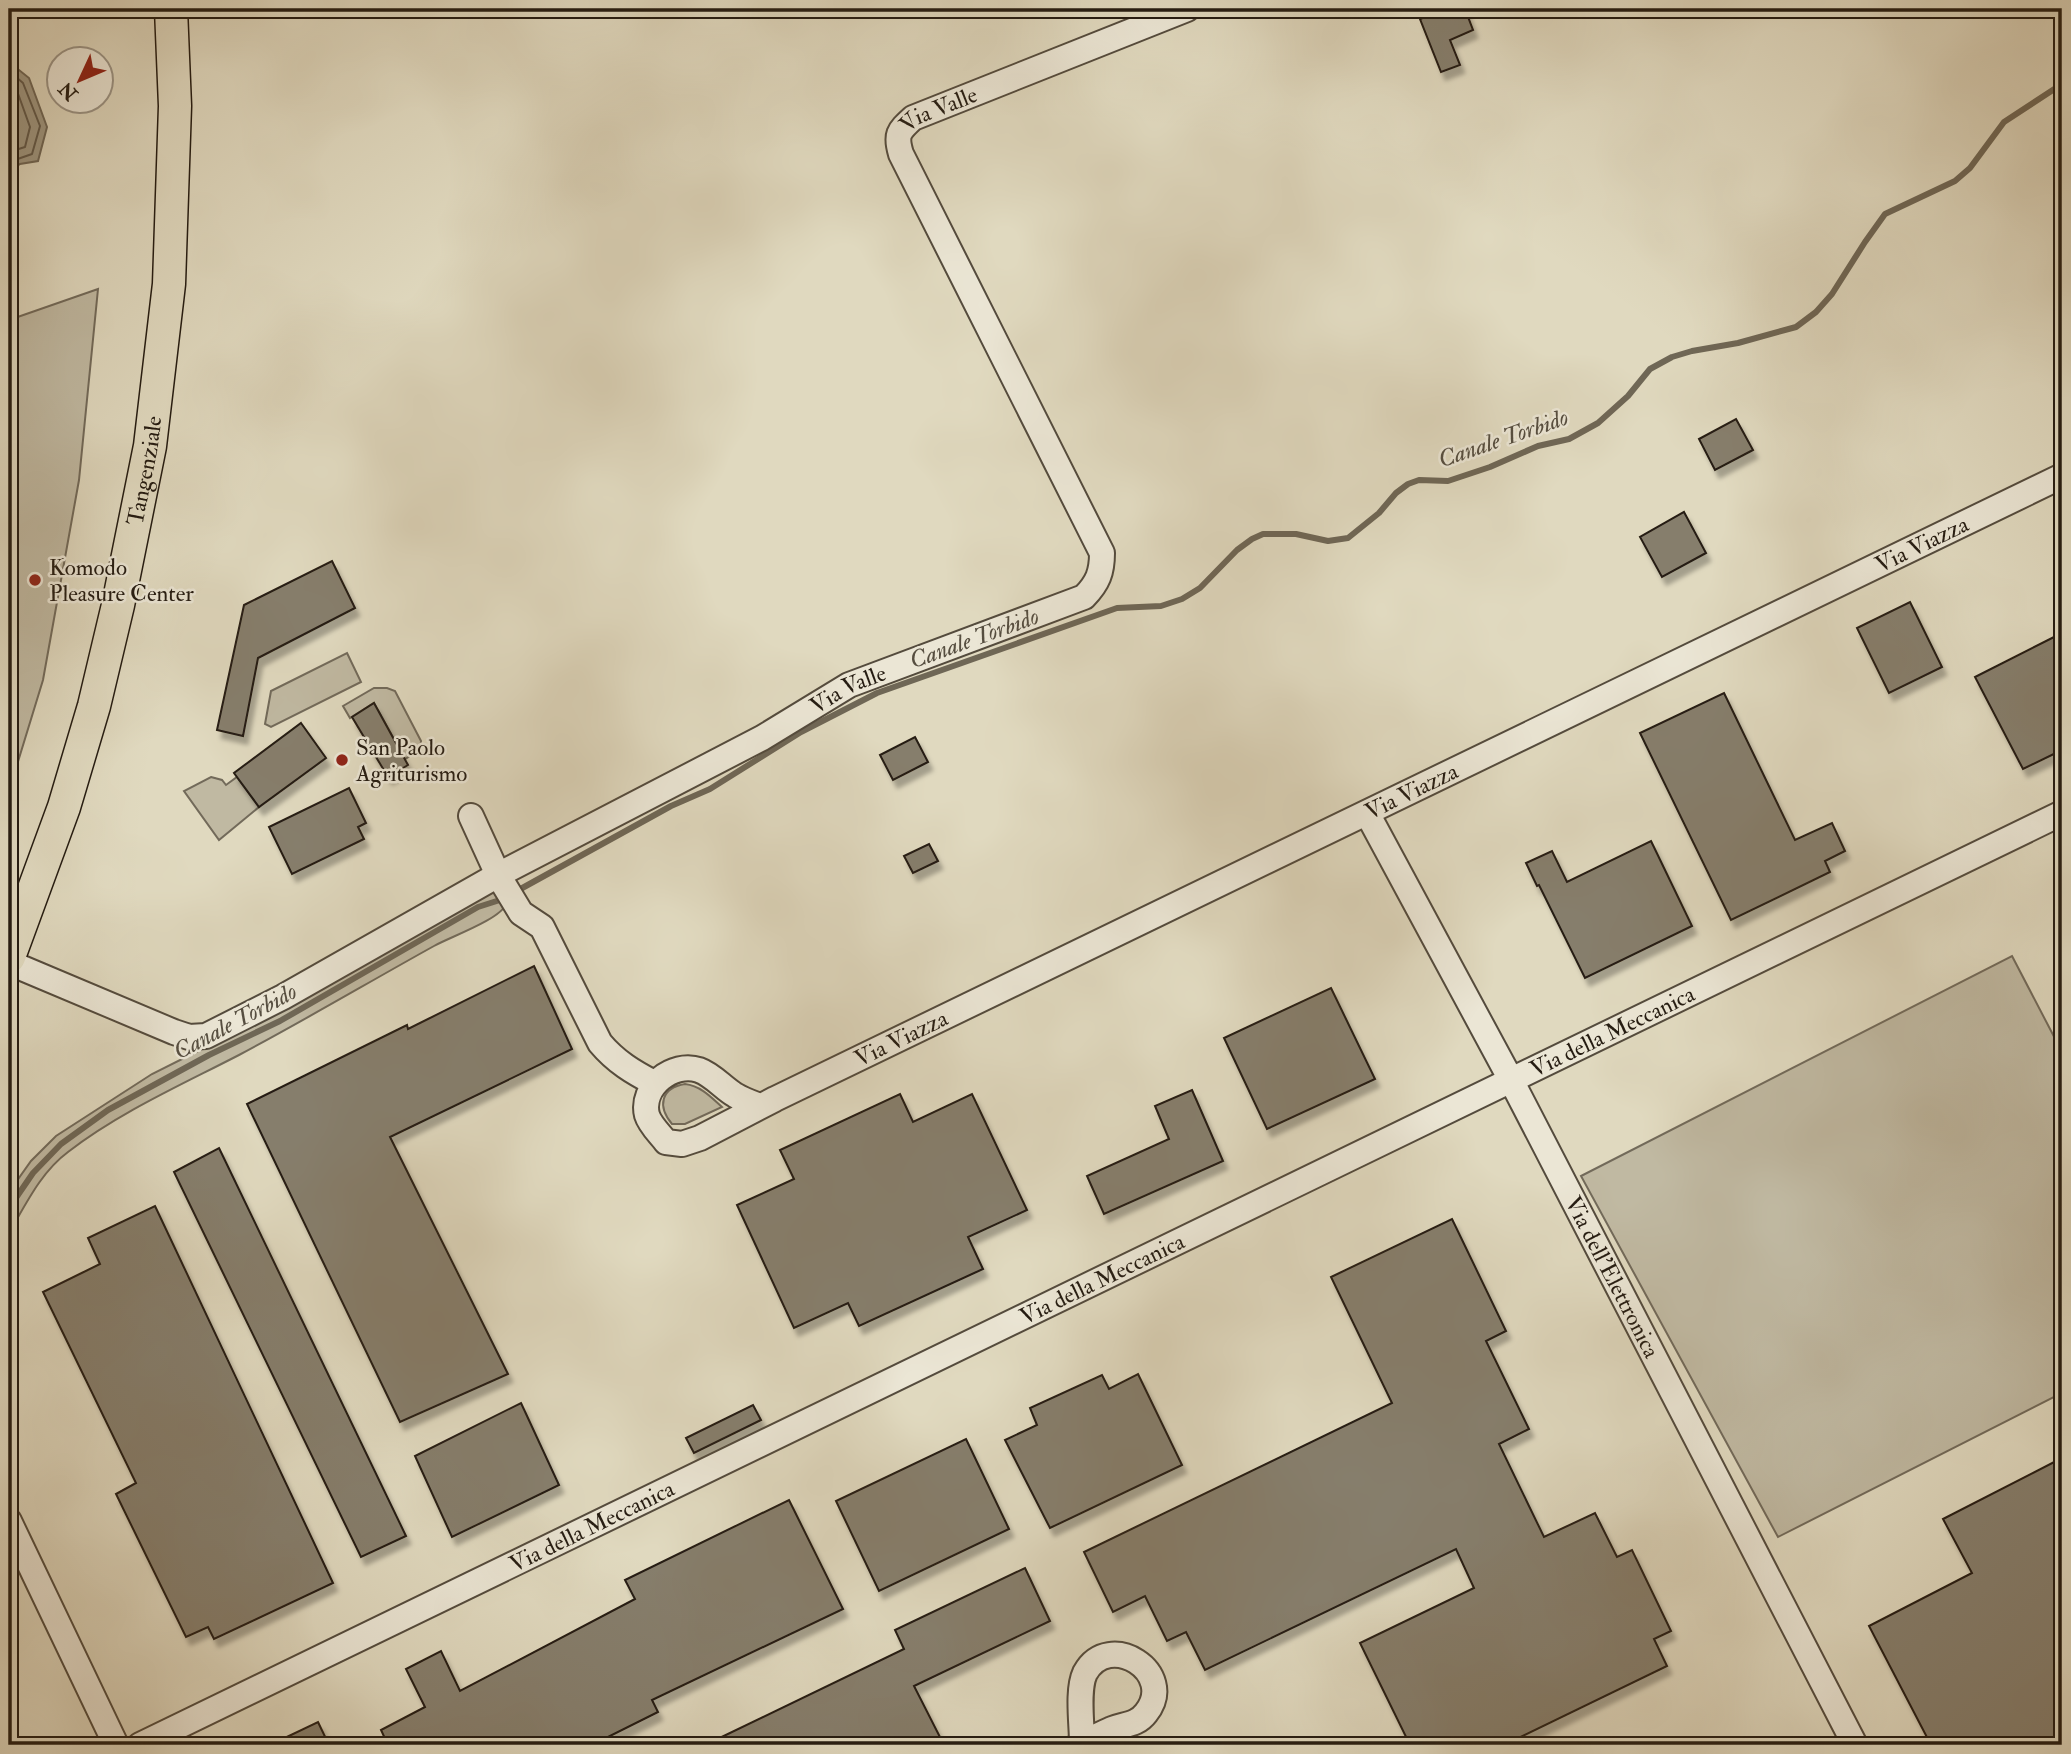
<svg xmlns="http://www.w3.org/2000/svg" width="2071" height="1754" viewBox="0 0 2071 1754" font-family="'IM FELL Double Pica',serif">
  <style>
    .green { fill: #c0b9a2; stroke: #726a5a; stroke-width: 2 }
    .water { fill: #a09984; stroke: #6f6756; stroke-width: 2 }
    .lines { fill: none; stroke-linecap: round; stroke-linejoin: round }
    .shore { stroke: #625a4b; stroke-width: 2 }
    .stream { stroke: #6f6756; stroke-width: 6 }
    .building { fill: #867e6c; stroke: #251c12; stroke-width: 2; filter: url(#shadow) }
    .minor-casing { stroke: #544b3d; stroke-width: 28 }
    .major-casing { stroke: #251c12; stroke-width: 35 }
    .minor { stroke: #ebe6d5; stroke-width: 24 }
    .major { stroke: #e0d9bf; stroke-width: 32 }
    .poi-dot { fill: #8f2418; stroke: #ebe6d5; stroke-width: 2.5 }
    .labels { text-anchor: middle; stroke-width: 5; stroke-linejoin: round; paint-order: stroke }
    .street-label { font-size: 23px; fill: #251c12; stroke: #ebe6d5 }
    .poi-label { font-size: 23px; fill: #251c12; stroke: #ebe6d5; text-anchor: start }
    .water-label { font-size: 24px; font-style: italic; fill: #564e40; stroke: #ebe6d5 }
  </style>
  <defs>
    <filter id="shadow"><feDropShadow dx="4.5" dy="8" stdDeviation="2" flood-color="#0004"/></filter>
  </defs>
  <rect width="100%" height="100%" fill="#e0d9bf"/>
  <filter id="stains"><feTurbulence type="fractalNoise" baseFrequency=".00286" numOctaves="4"/><feColorMatrix values="0 0 0 0 .2 0 0 0 0 .09 0 0 0 0 .02 0 0 0 .5 -.17"/></filter>
  <radialGradient id="worn" r=".72"><stop offset=".6" stop-color="#630" stop-opacity="0"/><stop offset="1" stop-color="#630" stop-opacity=".3"/></radialGradient>
  <g class="green">
    <polygon points="98,289 79,480 43,680 9,791 9,320"/>
    <polygon points="347,653 361,682 271,727 265,724 271,691"/>
    <polygon points="374,688 387,688 395,691 421,741 420,750 405,759 374,703 350,718 343,706"/>
    <polygon points="211,777 222,780 226,785 237,777 259,807 219,840 184,791"/>
    <path d="M492,891H499L506,904C501,919 450,937 434,946C369,982 305,1020 239,1055C181,1085 120,1112 68,1152C41,1172 26,1204 9,1233V1192L31,1161L56,1136L152,1074L204,1048Z"/>
    <polygon points="2012,956 2062,1052 2062,1393 1778,1537 1581,1176"/>
    <path d="M685,1084C701,1086 711,1097 722,1107L685,1124H672C657,1106 661,1088 685,1084Z"/>
  </g>
  <polygon class="water" points="9,62 29,78 47,127 38,161 20,164 9,172"/>
  <g class="lines">
    <g class="shore">
      <polyline points="9,71 23,83 40,126 32,154 9,162"/>
      <polyline points="9,82 16,88 30,127 25,147 9,152"/>
    </g>
    <g class="stream">
      <polyline points="515,892 671,806 710,789 801,732 877,693 1117,608 1161,606 1182,599 1200,588 1237,550 1252,539 1263,534 1296,534 1328,541 1348,538 1379,513 1396,493 1408,484 1419,480 1448,481 1490,467 1538,446 1569,439 1598,423 1628,396 1650,369 1672,357 1692,351 1738,343 1796,327 1816,312 1832,294 1865,242 1885,214 1955,181 1970,168 2004,122 2062,84"/>
      <polyline points="9,1208 33,1173 61,1144 108,1110 209,1055 280,1021 478,907 503,899"/>
    </g>
  </g>
  <g class="building">
    <polygon points="1446,9 1465,9 1473,30 1450,40 1460,65 1441,72 1420,19"/>
    <polygon points="1736,419 1753,450 1715,470 1699,439"/>
    <polygon points="1684,512 1706,553 1662,577 1640,537"/>
    <polygon points="332,561 355,608 258,658 243,736 217,730 244,605"/>
    <polygon points="1910,602 1942,667 1889,693 1857,628"/>
    <polygon points="2062,633 2062,750 2023,769 1975,677"/>
    <polygon points="1724,693 1795,840 1832,823 1845,851 1825,861 1830,872 1731,920 1640,733"/>
    <polygon points="374,703 408,765 388,777 352,717"/>
    <polygon points="301,723 326,758 259,807 234,773"/>
    <polygon points="915,737 928,762 893,780 880,755"/>
    <polygon points="349,788 366,823 358,827 364,839 292,874 269,827"/>
    <polygon points="1651,841 1692,926 1585,978 1539,885 1537,886 1526,863 1552,851 1567,882"/>
    <polygon points="929,844 938,861 913,873 904,856"/>
    <polygon points="534,966 572,1049 390,1137 508,1374 400,1422 247,1104 407,1025 408,1029"/>
    <polygon points="1331,988 1375,1079 1267,1129 1224,1038"/>
    <polygon points="1192,1090 1223,1161 1104,1214 1087,1176 1169,1139 1155,1106"/>
    <polygon points="900,1094 913,1122 972,1094 1027,1210 968,1237 983,1269 859,1326 848,1303 794,1328 737,1205 794,1179 780,1150"/>
    <polygon points="219,1148 406,1536 361,1557 174,1172"/>
    <polygon points="155,1206 333,1583 214,1639 208,1627 186,1637 116,1494 136,1483 43,1292 100,1264 88,1238"/>
    <polygon points="1452,1219 1506,1331 1486,1341 1529,1429 1499,1444 1544,1537 1595,1513 1617,1557 1632,1550 1671,1631 1654,1639 1667,1666 1504,1745 1410,1745 1360,1643 1474,1588 1456,1549 1205,1670 1186,1632 1167,1641 1145,1596 1113,1612 1084,1552 1392,1403 1331,1277"/>
    <polygon points="1138,1374 1182,1465 1050,1528 1005,1440 1037,1425 1030,1408 1102,1375 1109,1389"/>
    <polygon points="521,1403 559,1485 452,1537 415,1456"/>
    <polygon points="753,1405 761,1420 694,1453 686,1438"/>
    <polygon points="966,1439 1009,1529 879,1591 836,1501"/>
    <polygon points="2062,1458 2062,1745 1931,1745 1869,1626 1972,1573 1943,1519"/>
    <polygon points="789,1500 843,1609 652,1700 658,1712 592,1745 388,1745 381,1730 425,1707 406,1669 441,1651 460,1691 635,1599 625,1580"/>
    <polygon points="1025,1568 1050,1621 914,1686 944,1745 705,1745 904,1649 895,1630"/>
    <polygon points="318,1722 329,1745 270,1745"/>
  </g>
  <g class="lines">
    <defs>
      <g id="minor">
        <path id="s1" d="M1367,813L1511,1080L1855,1745"/>
        <path d="M471,816L498,875L521,913L542,927L600,1043C616,1062 633,1072 654,1083"/>
        <path id="s2" d="M22,968L174,1032L189,1037L206,1036L283,997L498,875L762,738L849,685L1084,597C1098,583 1102,572 1102,553L901,154C895,134 899,131 913,118L1187,9"/>
        <path id="s3" d="M760,1106C752,1103 743,1100 735,1095C723,1088 713,1075 699,1070C673,1061 640,1087 647,1115C650,1125 660,1134 666,1142L682,1144L700,1138L775,1099L2062,476"/>
        <polyline points="9,1521 116,1745"/>
        <path id="s4" d="M140,1745L2062,813"/>
        <path d="M1078,1745C1089,1740 1101,1734 1112,1729C1125,1724 1137,1725 1146,1713C1178,1673 1109,1629 1085,1673C1077,1690 1082,1724 1082,1743"/>
      </g>
      <g id="major">
        <path id="s5" d="M9,957L64,807L94,706L118,605L150,446L169,284L175,106L171,9"/>
      </g>
    </defs>
    <use href="#minor" class="minor-casing"/>
    <use href="#major" class="major-casing"/>
    <use href="#minor" class="minor"/>
    <use href="#major" class="major"/>
  </g>
  <g class="poi-dot">
    <circle cx="35" cy="580" r="7"/>
    <circle cx="342" cy="760" r="7"/>
  </g>
  <g class="labels">
    <g class="street-label">
      <text dy="8" stroke="none"><textPath href="#s2" startOffset="1746">Via Valle</textPath></text>
      <text dy="8" stroke="none"><textPath href="#s5" startOffset="506">Tangenziale</textPath></text>
      <text dy="8" stroke="none"><textPath href="#s3" startOffset="1580">Via Viazza</textPath></text>
      <text dy="8" stroke="none"><textPath href="#s2" startOffset="928">Via Valle</textPath></text>
      <text dy="8" stroke="none"><textPath href="#s3" startOffset="1013">Via Viazza</textPath></text>
      <text dy="8" stroke="none"><textPath href="#s4" startOffset="1636">Via della Meccanica</textPath></text>
      <text dy="8" stroke="none"><textPath href="#s3" startOffset="446">Via Viazza</textPath></text>
      <text dy="8" stroke="none"><textPath href="#s4" startOffset="1069">Via della Meccanica</textPath></text>
      <text dy="8" stroke="none"><textPath href="#s1" startOffset="525">Via dell'Elettronica</textPath></text>
      <text dy="8" stroke="none"><textPath href="#s4" startOffset="502">Via della Meccanica</textPath></text>
    </g>
    <g class="poi-label">
      <text x="49" y="575">Komodo<tspan x="49" dy="26">Pleasure Center</tspan></text>
      <text x="356" y="755">San Paolo<tspan x="356" dy="26">Agriturismo</tspan></text>
    </g>
    <g class="water-label">
      <text transform="translate(1503 438) rotate(-19)" y="8">Canale Torbido</text>
      <text transform="translate(974 638) rotate(-20)" y="8">Canale Torbido</text>
      <text transform="translate(235 1021) rotate(-28)" y="8">Canale Torbido</text>
    </g>
  </g>
  <rect width="2071" height="1754" fill="none" stroke="#e0d9bf" stroke-width="35"/>
  <rect x="10" y="10" width="2050" height="1733" fill="none" stroke="#251c12" stroke-width="3.5"/>
  <rect x="18" y="18" width="2036" height="1719" fill="none" stroke="#251c12" stroke-width="2"/>
  <g transform="translate(80 80) rotate(226)"><circle r="33" fill="#ebe6d5" stroke="#9c9587" stroke-width="2"/>
  <path d="M0-5L12 26L0 18L-12 26Z" fill="#8f2418"/>
  <text y="-10" font-size="19" font-weight="bold" text-anchor="middle" fill="#251c12">N</text>
  </g>
  <rect width="100%" height="100%" filter="url(#stains)"/>
  <rect width="100%" height="100%" fill="url(#worn)"/>
</svg>
